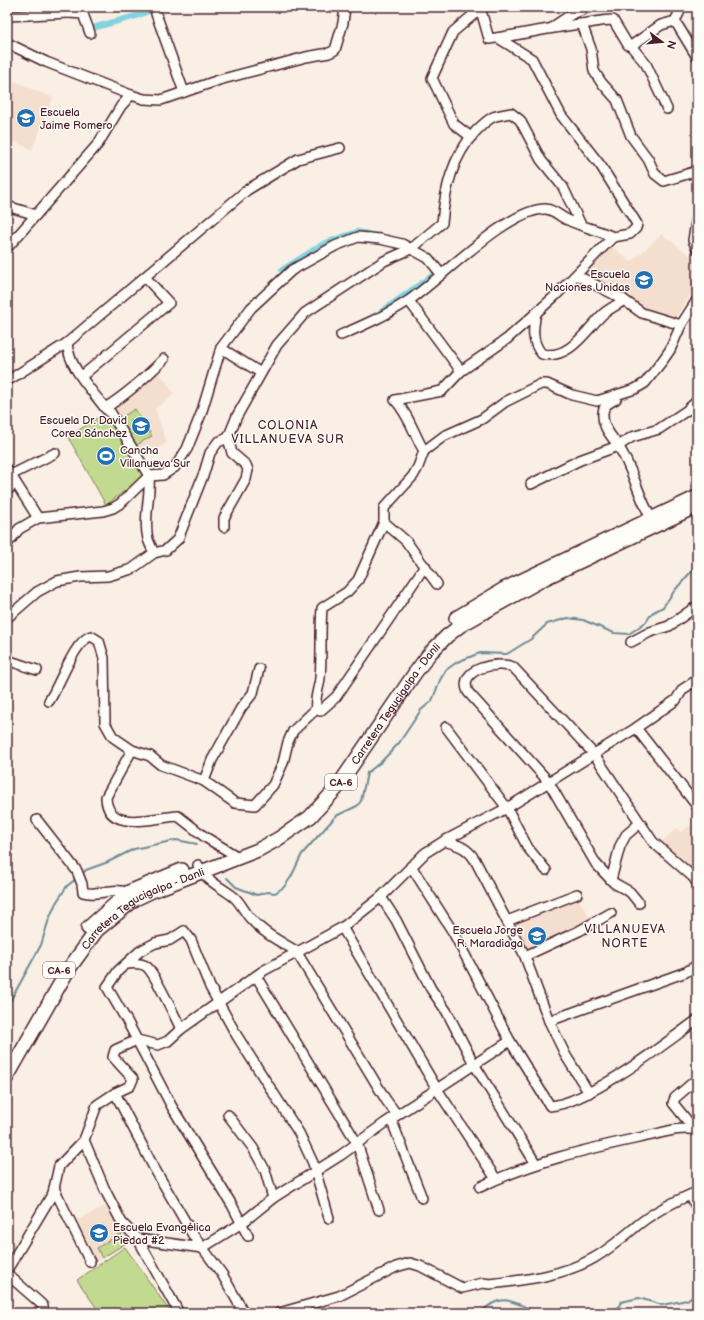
<svg xmlns="http://www.w3.org/2000/svg" width="704" height="1320" viewBox="0 0 704 1320" font-family="'Balsamiq Sans',sans-serif">
  <style>
    .built { fill: #f4dfce }
    .green { fill: #c2da90; stroke: #867c5e }
    .lines { fill: none; stroke-linecap: round; stroke-linejoin: round }
    .stream { stroke: #6c8b96; stroke-width: 2 }
    .canal { stroke: #83d3de; stroke-width: 6 }
    .minor-casing { stroke: #4a1f2b; stroke-width: 12 }
    .highway-casing { stroke: #4a1f2b; stroke-width: 16 }
    .minor { stroke: #fdfcf7; stroke-width: 9 }
    .highway { stroke: #fdfcf7; stroke-width: 13 }
    .labels { text-anchor: middle; stroke-width: 3; stroke-linejoin: round; paint-order: stroke }
    .shield { fill: #fdfcf7; stroke: #806168; stroke-width: 1 }
    .shield-label { font-size: 10px; font-weight: bold; fill: #4a1f2b }
    .poi-label { font-size: 11px; fill: #4a1f2b; stroke: #fdfcf7; text-anchor: start }
    .street-label { font-size: 11px; fill: #4a1f2b; stroke: #fdfcf7 }
    .neighbourhood-label { font-size: 12px; letter-spacing: 1px; fill: #4a1f2b; stroke: #fdfcf7 }
  </style>
  <rect width="100%" height="100%" fill="#f9efe4"/>
  <filter id="ink" filterUnits="userSpaceOnUse"><feTurbulence type="fractalNoise" baseFrequency=".025" numOctaves="2"/><feDisplacementMap in="SourceGraphic" scale="8" xChannelSelector="R" yChannelSelector="G"/><feConvolveMatrix kernelMatrix="1 2 1 2 8 2 1 2 1" color-interpolation-filters="sRGB"/></filter>
  <g filter="url(#ink)">
    <g class="built">
      <polygon points="7,78 53,98 32,150 7,138"/>
      <polygon points="662,234 697,261 697,285 673,321 649,311 581,275 609,244 631,262"/>
      <polygon points="155,370 165,380 174,394 155,409 167,443 141,459 110,409"/>
      <polygon points="697,820 697,861 687,870 658,845 677,828 681,832"/>
      <polygon points="574,892 592,921 525,952 508,919"/>
      <polygon points="107,1205 126,1245 92,1264 73,1222"/>
    </g>
    <g class="green">
      <polygon points="135,409 152,436 135,446 119,419"/>
      <polygon points="105,413 144,476 106,505 68,437"/>
      <polygon points="121,1233 126,1243 102,1258 97,1248"/>
      <polygon points="125,1247 171,1313 100,1313 77,1280"/>
    </g>
    <g class="lines">
      <g class="stream">
        <polyline points="81,875 86,870 108,862 134,849 176,840 197,844"/>
        <polyline points="227,878 236,887 257,895 267,892 275,893 284,887 291,877 302,854 328,825 336,816 357,806 361,801 367,773 381,762 399,743 421,710 432,701 440,680 446,670 457,662 480,653 507,654 531,639 547,624 568,618 583,620 614,633 629,634 646,622 652,613 663,607 675,590 697,565"/>
        <polyline points="7,1007 41,945 49,919 56,903 67,886 77,878"/>
        <path d="M480,1313C503,1291 513,1302 538,1313"/>
        <polyline points="615,1313 621,1302 639,1298 662,1305 687,1300 697,1293"/>
      </g>
      <g class="canal">
        <polyline points="96,27 136,16 154,9 153,7"/>
        <polyline points="282,270 325,243 357,232 369,234"/>
        <polyline points="381,312 436,273"/>
      </g>
      <defs>
        <g id="minor">
          <path d="M480,7L489,39C519,35 549,28 580,24C592,23 602,20 613,20L628,45L631,46L646,64L667,109"/>
          <polyline points="69,13 83,14 90,33"/>
          <polyline points="156,14 184,92"/>
          <polyline points="7,16 69,13 72,7"/>
          <polyline points="675,21 697,57"/>
          <polyline points="582,24 591,49 594,71 601,82 617,100 631,136 648,159 655,174 664,181 697,171"/>
          <polyline points="554,26 572,14 590,7"/>
          <polyline points="7,43 46,62 131,95 144,99 161,100 219,80 306,57 329,53 335,50 343,23 345,7"/>
          <polyline points="631,46 661,25 675,21 682,7"/>
          <polyline points="471,137 454,124 432,78 453,32 480,9"/>
          <polyline points="7,206 36,215"/>
          <polyline points="697,217 693,240 697,249"/>
          <polyline points="7,248 98,144 121,106 131,95"/>
          <polyline points="576,275 621,298 642,313 681,325"/>
          <polyline points="409,301 461,371"/>
          <path d="M536,313C533,328 531,342 542,354C570,360 586,330 603,314C609,309 617,305 624,300"/>
          <path d="M341,335C364,325 387,315 408,301C440,280 508,208 546,209C555,210 560,217 568,220C582,227 599,230 613,237"/>
          <path d="M67,343C69,368 91,389 105,408L111,413L149,476C151,496 143,518 148,539C149,543 152,548 154,553"/>
          <polyline points="221,348 261,373"/>
          <polyline points="82,376 169,303 145,277"/>
          <polyline points="7,381 67,343 247,190 298,159 340,148"/>
          <path d="M616,399C609,403 603,405 603,414C602,428 612,436 619,447C634,471 639,500 654,523"/>
          <path d="M105,408C128,394 146,377 164,359"/>
          <path d="M424,451C414,434 409,415 395,400L442,391L461,371L507,339L555,296L613,237L630,234L636,228L637,224L601,166L561,115L532,59L498,38"/>
          <polyline points="7,469 38,518"/>
          <polyline points="11,475 55,453"/>
          <polyline points="531,484 580,460 618,446 632,437 659,429 686,411 697,401"/>
          <polyline points="7,491 15,482"/>
          <path d="M224,527V518L246,479L248,470L246,465L232,453L228,438L237,416L277,345L305,313L384,261L411,249L442,223C445,189 452,157 476,131C481,126 487,120 493,117C498,115 505,114 511,113L520,120L541,160L563,187L581,225"/>
          <polyline points="7,544 19,529 38,518 103,511 113,508 121,503 149,476 163,475 175,467 187,449 201,414 221,348 251,308 292,270 335,246 358,237 380,239 402,244 428,258 441,274"/>
          <polyline points="437,584 406,541 384,522 384,508 413,476 418,467 424,451 444,436 482,419 505,402 541,384 547,384 572,395 597,401 635,389 645,383 663,360 670,350 681,325 697,300"/>
          <polyline points="7,618 37,592 57,581 80,577 108,576 132,569 154,553 166,550 178,539 204,473 210,453 218,442 228,438"/>
          <polyline points="631,642 650,632 669,626 697,606"/>
          <polyline points="7,660 37,670"/>
          <path d="M49,701C60,685 74,641 91,636L99,641L104,658L105,723L113,737L132,750L150,756L161,765L204,781L235,803L255,805L273,785L283,763L288,742L293,731L316,709L320,711L336,697L425,566"/>
          <path d="M316,709C314,698 319,689 320,678C322,655 320,632 322,608L347,592L358,580L384,522"/>
          <polyline points="446,727 507,808 528,848 546,870"/>
          <polyline points="636,728 697,806"/>
          <path d="M132,750L106,797C107,834 155,817 178,816L205,837L238,857"/>
          <polyline points="204,781 212,760 230,728 241,708 253,693 259,669"/>
          <path d="M37,820L77,871L82,884L83,892C98,897 113,886 128,893"/>
          <path d="M444,841C458,845 467,847 475,860L524,954L549,1021L566,1056L589,1093"/>
          <path d="M198,865C206,881 221,887 234,897C241,903 245,913 251,919C263,933 281,942 296,951L386,1100L397,1115"/>
          <path d="M411,866L453,932L510,1041L550,1106C587,1104 666,1043 697,1020"/>
          <polyline points="611,880 620,846 626,835 640,823"/>
          <polyline points="381,897 396,920 431,989 447,1012 474,1064 536,1164"/>
          <path d="M639,903L630,892L614,883L596,864L548,781L468,692C457,668 498,661 513,667L594,754L653,842L693,877L697,883"/>
          <polyline points="507,921 577,894"/>
          <polyline points="342,927 437,1089 496,1179"/>
          <polyline points="525,956 579,931 611,913"/>
          <path d="M127,964C133,963 144,963 148,968C156,976 175,1017 181,1029"/>
          <polyline points="256,976 357,1143 379,1210"/>
          <polyline points="549,1021 686,972 697,965"/>
          <polyline points="115,1093 153,1166 193,1235 222,1274 244,1313"/>
          <polyline points="228,1115 253,1148 265,1170 273,1198"/>
          <polyline points="391,1119 422,1198"/>
          <polyline points="694,1129 673,1103 675,1098 697,1079"/>
          <polyline points="84,1140 105,1190 122,1223 138,1239 179,1313"/>
          <path d="M480,1187C531,1162 587,1149 643,1137C660,1134 679,1126 697,1130"/>
          <polyline points="54,1188 90,1262"/>
          <polyline points="690,1195 697,1208"/>
          <polyline points="248,1236 232,1205 172,1107 127,1021 107,987 118,971 140,951 155,943 170,940 184,931 191,940 210,987 237,1036 299,1133 313,1163 329,1218"/>
          <polyline points="138,1239 202,1248 242,1223 273,1198 341,1155 385,1123 510,1041"/>
          <polyline points="7,1270 53,1193 59,1166 84,1140 97,1105 115,1093 130,1086 133,1079 113,1057 115,1050 137,1040 158,1045 168,1041 181,1029 263,971 343,927 381,897 425,853 444,841 507,808 636,728 676,700 683,689 697,680"/>
          <polyline points="7,1274 39,1302 43,1306 43,1313"/>
          <path d="M279,1313L339,1296L396,1267L410,1263L420,1266L462,1288L483,1283L490,1284C524,1280 563,1276 594,1258C608,1250 621,1239 633,1229C651,1213 675,1201 697,1192"/>
        </g>
        <g id="highway">
          <polyline points="456,618 504,589 697,497"/>
          <polyline points="88,928 129,892 182,870"/>
          <path id="s1" d="M7,1077L68,970L97,930L135,899L152,891L258,850L278,839L310,817L336,789L415,673L430,653L447,636L461,625L545,578L697,506"/>
        </g>
      </defs>
      <use href="#minor" class="minor-casing"/>
      <use href="#highway" class="highway-casing"/>
      <use href="#minor" class="minor"/>
      <use href="#highway" class="highway"/>
    </g>
  </g>
  <defs>
    <symbol id="school-disc" viewBox="-11 -11 22 22"><circle r="9.5" fill="#1f6fb2" stroke="#fdfcf7"/><path d="M0-5L7-2L0 1L-7-2ZM-4 1L0 2.5L4 1V4Q0 6-4 4Z" fill="#fff"/></symbol>
    <symbol id="stadium-disc" viewBox="-11 -11 22 22"><circle r="9.5" fill="#1f6fb2" stroke="#fdfcf7"/><path d="M0-5a6.5 5 0 1 0 0 10a6.5 5 0 1 0 0-10ZM-3.5-1.8h7v3.6h-7Z" fill="#fff"/></symbol>
  </defs>
  <g fill-rule="evenodd">
    <use href="#school-disc" x="15" y="107" width="22" height="22"/>
    <use href="#school-disc" x="633" y="269" width="22" height="22"/>
    <use href="#school-disc" x="130" y="415" width="22" height="22"/>
    <use href="#stadium-disc" x="95" y="445" width="22" height="22"/>
    <use href="#school-disc" x="526" y="925" width="22" height="22"/>
    <use href="#school-disc" x="88" y="1222" width="22" height="22"/>
  </g>
  <g class="labels">
    <g class="shield">
      <rect x="325" y="774" width="32" height="16" rx="3"/>
      <rect x="43" y="962" width="32" height="16" rx="3"/>
    </g>
    <g class="shield-label">
      <text x="341" y="786">CA-6</text>
      <text x="59" y="974">CA-6</text>
    </g>
    <g class="poi-label">
      <text x="40" y="116">Escuela<tspan x="40" dy="13">Jaime Romero</tspan></text>
      <text x="630" y="278" text-anchor="end">Escuela<tspan x="630" dy="13">Naciones Unidas</tspan></text>
      <text x="127" y="424" text-anchor="end">Escuela Dr. David<tspan x="127" dy="13">Corea Sánchez</tspan></text>
      <text x="120" y="454">Cancha<tspan x="120" dy="13">Villanueva Sur</tspan></text>
      <text x="523" y="934" text-anchor="end">Escuela Jorge<tspan x="523" dy="13">R. Maradiaga</tspan></text>
      <text x="113" y="1231">Escuela Evangélica<tspan x="113" dy="13">Piedad #2</tspan></text>
    </g>
    <g class="street-label">
      <text dy="4" stroke="none"><textPath href="#s1" startOffset="558">Carretera Tegucigalpa - Danli</textPath></text>
      <text dy="4" stroke="none"><textPath href="#s1" startOffset="223">Carretera Tegucigalpa - Danli</textPath></text>
    </g>
    <g class="neighbourhood-label">
      <text x="288" y="429">COLONIA<tspan x="288" dy="14">VILLANUEVA SUR</tspan></text>
      <text x="625" y="933">VILLANUEVA<tspan x="625" dy="14">NORTE</tspan></text>
    </g>
  </g>
  <rect width="704" height="1320" fill="none" stroke="#fdfcf7" stroke-width="24"/>
  <rect x="12" y="12" width="680" height="1296" fill="none" stroke="#4a1f2b" stroke-width="1.5" filter="url(#ink)"/>
  <g transform="translate(662 42) rotate(106)" stroke="#fdfcf7" stroke-width="3" paint-order="stroke">
  <path d="M0-3L7 15L0 10L-7 15Z" fill="#4a1f2b"/>
  <text y="-6" font-size="11" font-weight="bold" text-anchor="middle" fill="#4a1f2b">N</text>
  </g>
</svg>
